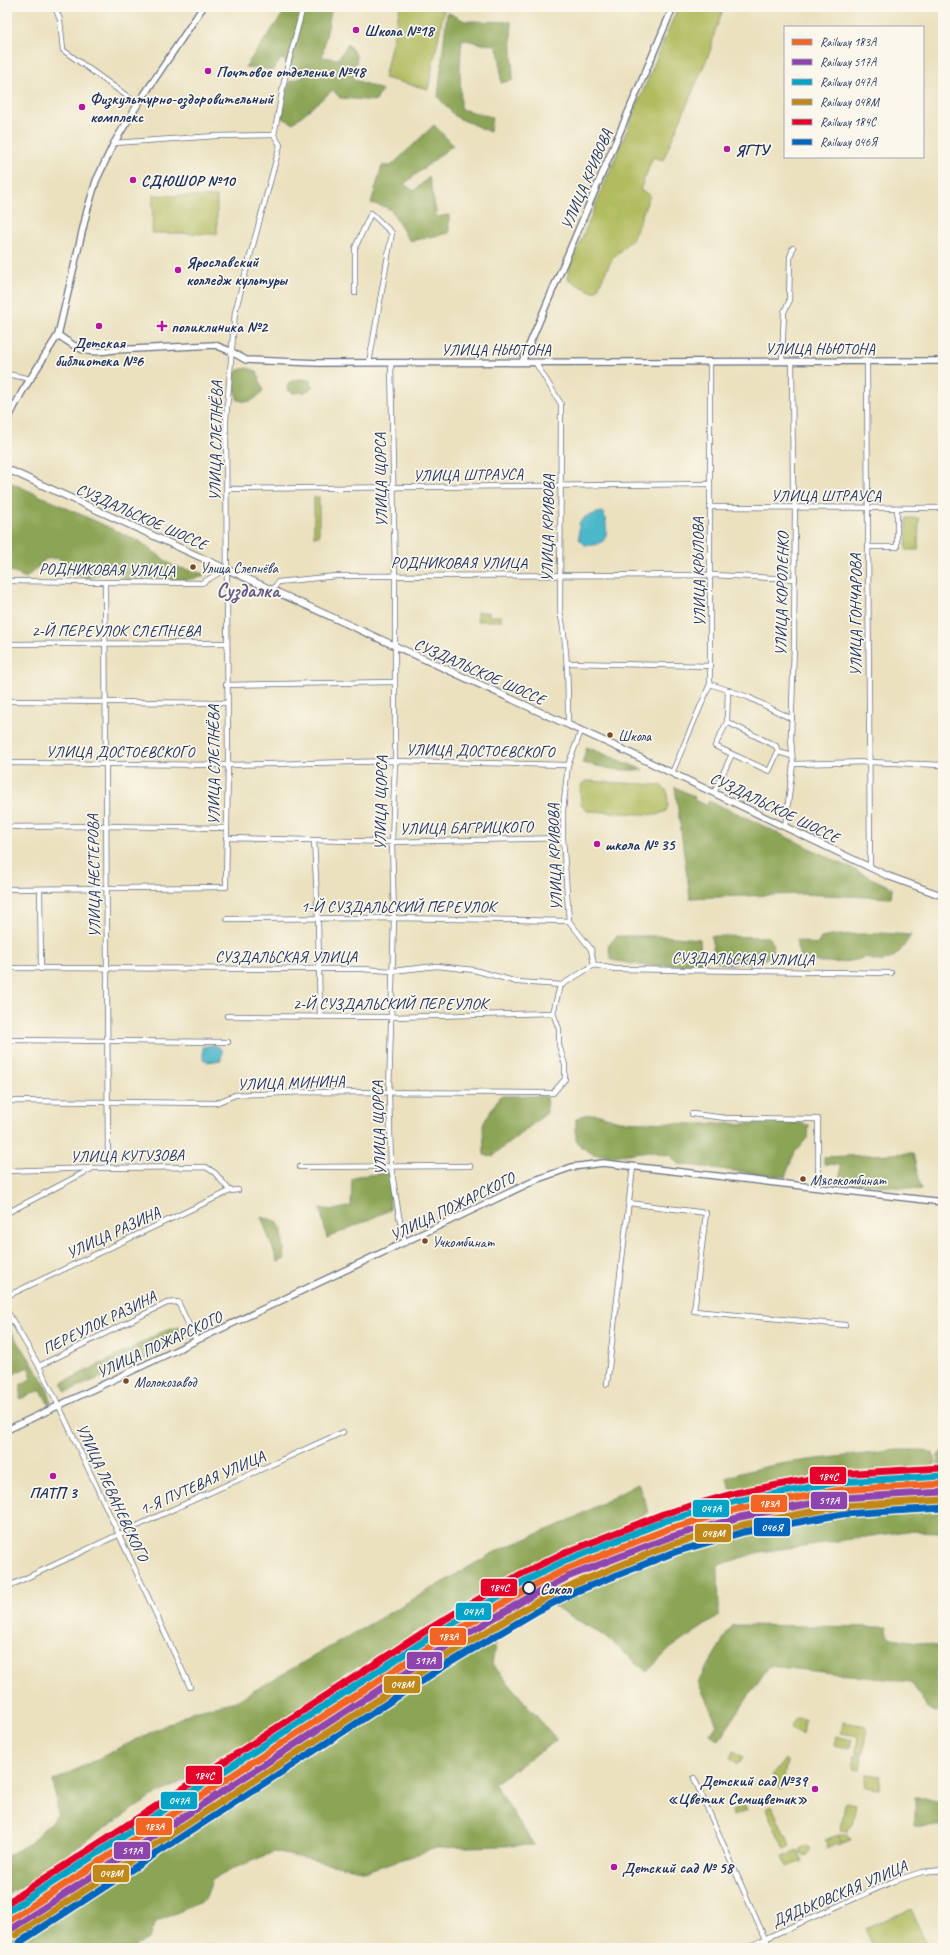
<svg xmlns="http://www.w3.org/2000/svg" width="950" height="1955" viewBox="0 0 950 1955" font-family="Caveat,sans-serif">
  <style>
    .green { fill: #b0bc5e; stroke: #66765e }
    .forest { fill: #8ca455; stroke: #546a5a }
    .water { fill: #4cb7c9; stroke: #347394 }
    .lines { fill: none; stroke-linecap: round; stroke-linejoin: round }
    .minor-casing { stroke: #646d80; stroke-width: 6 }
    .tertiary-casing { stroke: #646d80; stroke-width: 8 }
    .secondary-casing { stroke: #646d80; stroke-width: 8 }
    .minor { stroke: #fff; stroke-width: 4.5 }
    .tertiary { stroke: #fff; stroke-width: 5.5 }
    .secondary { stroke: #fff; stroke-width: 6 }
    .rail-1-casing { stroke: #fbf7ec; stroke-width: 10 }
    .rail-2-casing { stroke: #fbf7ec; stroke-width: 10 }
    .rail-3-casing { stroke: #fbf7ec; stroke-width: 10 }
    .rail-4-casing { stroke: #fbf7ec; stroke-width: 10 }
    .rail-5-casing { stroke: #fbf7ec; stroke-width: 10 }
    .rail-6-casing { stroke: #fbf7ec; stroke-width: 10 }
    .rail-1 { stroke: #f26522; stroke-width: 7 }
    .rail-2 { stroke: #8e44ad; stroke-width: 7 }
    .rail-3 { stroke: #01a3c8; stroke-width: 7 }
    .rail-4 { stroke: #c08818; stroke-width: 7 }
    .rail-5 { stroke: #e4002b; stroke-width: 7 }
    .rail-6 { stroke: #0065bd; stroke-width: 7 }
    .poi-dot { fill: #b5179e; stroke: #fbf7ec; stroke-width: 1.5 }
    .bus-dot { fill: #7a4b2a; stroke: #fbf7ec; stroke-width: 1.5 }
    .stop-dot { fill: #fbf7ec; stroke: #1b2f5e; stroke-width: 2 }
    .labels { text-anchor: middle; stroke-width: 3.5; stroke-linejoin: round; paint-order: stroke }
    .bus-label { font-size: 15px; fill: #1b2f5e; stroke: #fbf7ec; text-anchor: start }
    .poi-label { font-size: 16px; font-weight: bold; fill: #1b2f5e; stroke: #fbf7ec; text-anchor: start }
    .street-label { font-size: 16px; fill: #1b2f5e; stroke: #fbf7ec }
    .stop-label { font-size: 16px; font-weight: bold; fill: #1b2f5e; stroke: #fbf7ec; text-anchor: start }
    .district-label { font-size: 20px; font-weight: bold; fill: #615b8b; stroke: #fbf7ec }
    .line-badge { stroke: #fbf7ec; stroke-width: 1.5 }
    .badge-label { font-size: 11px; text-anchor: middle; font-weight: bold; fill: #fff }
  </style>
  <rect width="100%" height="100%" fill="#fbf7ec"/>
  <filter id="ink" filterUnits="userSpaceOnUse"><feTurbulence type="fractalNoise" baseFrequency=".025" numOctaves="2"/><feDisplacementMap in="SourceGraphic" scale="8" xChannelSelector="R" yChannelSelector="G"/><feConvolveMatrix kernelMatrix="1 2 1 2 8 2 1 2 1" color-interpolation-filters="sRGB"/></filter>
  <filter id="wash" filterUnits="userSpaceOnUse"><feTurbulence type="fractalNoise" baseFrequency=".012" numOctaves="4" result="noise"/><feDisplacementMap in="SourceGraphic" scale="16" xChannelSelector="R" yChannelSelector="G"/><feGaussianBlur stdDeviation="0.9" result="paint"/><feColorMatrix in="noise" values="0 0 0 0 0 0 0 0 0 0 0 0 0 0 0 0 0 1.4 0 .05"/><feComposite in="paint" operator="in"/></filter>
  <g filter="url(#wash)">
    <rect width="100%" height="100%" fill="#ebe1bf"/>
    <g class="green">
      <polygon points="400,7 434,7 444,10 428,89 384,78"/>
      <polygon points="678,7 724,7 715,31 711,49 663,160 653,157 640,190 650,195 633,238 612,259 597,290 593,292 569,281 568,272"/>
      <polygon points="153,195 217,197 217,234 152,233"/>
      <rect x="314" y="497" width="5" height="39"/>
      <polygon points="907,518 919,518 918,550 906,550"/>
      <polygon points="477,612 489,612 489,616 501,616 501,621 477,621"/>
      <polygon points="586,781 661,785 667,791 668,806 666,811 657,815 587,811 581,805 580,790 582,784"/>
      <polygon points="796,1718 805,1719 802,1736 790,1728"/>
      <polygon points="843,1722 867,1726 863,1754 856,1753 858,1736 841,1733"/>
      <polygon points="836,1736 852,1740 850,1749 834,1745"/>
      <polygon points="733,1750 743,1757 738,1764 730,1758"/>
      <polygon points="855,1755 862,1756 860,1770 853,1769"/>
      <polygon points="785,1759 787,1761 782,1789 780,1789 778,1781 772,1776"/>
      <polygon points="867,1774 881,1776 879,1789 865,1787"/>
      <polygon points="845,1802 856,1804 852,1826 849,1826 848,1831 841,1830"/>
      <polygon points="745,1806 747,1811 733,1816 732,1811"/>
      <polygon points="772,1806 790,1846 784,1849 766,1809"/>
      <polygon points="841,1834 848,1834 851,1840 843,1843 839,1835"/>
      <polygon points="838,1835 842,1844 838,1845 837,1843 826,1848 827,1845 825,1840"/>
      <circle cx="805" cy="1851" r="4.5"/>
      <polygon points="798,1850 802,1861 787,1867 783,1857"/>
      <polygon points="911,1909 928,1948 874,1948 865,1929"/>
    </g>
    <g class="forest">
      <polygon points="288,7 332,7 322,57 338,59 348,44 357,57 353,79 382,90 376,101 340,98 333,90 293,123 278,116 290,81 304,77 292,69 282,58 273,70 245,67"/>
      <polygon points="447,12 465,21 511,22 513,80 501,83 500,59 496,45 482,44 462,39 460,66 461,109 492,117 490,132 456,117 438,97"/>
      <path d="M434,125L453,145L404,184L414,191L429,177L437,217L449,215V233L410,241C403,234 395,212 389,209C385,206 376,205 371,203L382,166H391Z"/>
      <path d="M247,368L257,371L263,391C254,400 251,404 238,400C234,392 236,385 232,377L238,370Z"/>
      <polygon points="302,379 311,380 312,387 306,392 293,393 287,389 288,383 293,380"/>
      <polygon points="12,483 141,542 173,566 204,574 203,577 172,582 128,581 113,571 103,572 89,579 67,571 59,558 46,559 26,578 7,570 7,484"/>
      <polygon points="587,747 643,770 617,770 582,763"/>
      <polygon points="675,787 695,797 694,800 706,805 709,801 741,815 892,888 891,898 801,894 690,898"/>
      <path d="M879,933L911,935C900,953 889,969 866,957C847,964 822,964 802,959L797,948V940L817,945L821,938C841,933 860,935 879,933Z"/>
      <polygon points="617,936 663,936 700,939 701,966 640,965 611,960 608,946"/>
      <polygon points="711,936 768,937 774,944 772,952 766,959 754,963 721,963 715,960"/>
      <polygon points="500,1096 546,1096 547,1113 491,1157 484,1155 483,1124"/>
      <polygon points="596,1114 619,1121 696,1124 797,1123 809,1125 808,1137 795,1152 785,1177 678,1164 671,1156 649,1151 613,1156 593,1154 581,1147 576,1139 576,1119 584,1115"/>
      <polygon points="913,1153 921,1190 841,1181 840,1165 824,1164 824,1157"/>
      <polygon points="390,1173 390,1210 327,1238 320,1208 334,1210 351,1206 352,1179 357,1176"/>
      <polygon points="261,1217 277,1221 282,1231 285,1259 278,1262"/>
      <path d="M7,1326C18,1342 48,1383 51,1401L49,1405L41,1390L20,1399L21,1384L32,1378L28,1367L7,1377Z"/>
      <polygon points="179,1327 184,1327 185,1337 142,1360 66,1392 61,1383 121,1354 163,1331"/>
      <path d="M896,1450H921L933,1453L935,1464L917,1474L835,1477L749,1490L731,1489L726,1478C780,1458 839,1459 896,1450Z"/>
      <polygon points="943,1451 943,1473 940,1472 938,1465 938,1455"/>
      <polygon points="638,1484 649,1512 572,1555 491,1589 319,1694 236,1754 150,1798 72,1850 60,1868 9,1893 7,1896 7,1856 30,1843 58,1814 53,1781 194,1711 236,1701 495,1552 566,1522"/>
      <polygon points="943,1496 943,1532 907,1531 760,1552 718,1565 719,1616 671,1648 647,1672 606,1637 540,1598 631,1556 706,1529 827,1505"/>
      <polygon points="488,1625 496,1640 492,1664 557,1740 494,1783 534,1845 436,1848 366,1871 274,1852 237,1867 212,1880 205,1900 156,1922 150,1938 132,1948 7,1948 7,1937"/>
      <polygon points="732,1625 887,1627 888,1636 892,1638 943,1646 943,1666 935,1672 938,1689 943,1688 943,1706 937,1712 929,1710 911,1682 769,1666 719,1740 710,1734 717,1724 698,1682"/>
      <polygon points="915,1798 928,1798 943,1804 943,1827 915,1826"/>
    </g>
    <g class="water">
      <path d="M601,512L604,513C608,532 610,547 585,545L579,539V523L585,517Z"/>
      <polygon points="212,1045 219,1047 222,1051 221,1060 208,1062 203,1058 203,1047"/>
    </g>
  </g>
  <g filter="url(#ink)">
    <g class="lines">
      <defs>
        <g id="minor">
          <polyline points="55,7 60,20 63,50 138,104"/>
          <polyline points="114,143 216,136 274,135"/>
          <polyline points="355,293 355,248 371,213 392,233 369,363"/>
          <polyline points="782,361 784,312 789,302 790,257 793,248"/>
          <polyline points="867,361 870,868"/>
          <path d="M535,362L561,404L560,611C568,649 568,686 568,725"/>
          <polyline points="391,363 395,576 395,761 392,842 394,918 389,1093 391,1167 399,1216 405,1243"/>
          <polyline points="7,374 31,379"/>
          <polyline points="227,489 710,484"/>
          <polyline points="710,507 943,508"/>
          <polyline points="868,547 897,547 897,508"/>
          <polyline points="7,581 202,583 227,568"/>
          <polyline points="105,583 108,1168"/>
          <polyline points="273,590 278,582 336,576 712,575 795,579"/>
          <polyline points="7,644 226,643"/>
          <polyline points="567,663 711,666"/>
          <polyline points="710,684 748,697 792,719"/>
          <polyline points="226,685 393,682"/>
          <polyline points="7,701 227,703"/>
          <polyline points="727,722 728,690"/>
          <polyline points="581,731 568,765 563,811 563,838 569,921 591,949 594,965"/>
          <polyline points="778,752 792,756"/>
          <polyline points="7,763 228,765 395,761 568,765"/>
          <polyline points="793,764 869,762 943,765"/>
          <polyline points="672,773 710,684 710,362"/>
          <polyline points="714,793 732,754 769,771 778,752 776,746 727,722 715,746 732,754"/>
          <polyline points="7,827 106,826 226,828"/>
          <polyline points="785,827 793,764 791,739 794,645 795,508 793,495 792,361"/>
          <polyline points="226,838 392,842 563,838"/>
          <polyline points="314,840 318,919 320,1017"/>
          <polyline points="7,889 226,887 228,765 226,420 235,312 280,145 274,135 286,72 303,7"/>
          <polyline points="40,889 41,969"/>
          <polyline points="227,919 394,918 569,921"/>
          <polyline points="594,965 615,969 891,973"/>
          <polyline points="7,968 362,969 392,971 437,966 474,970 517,982 562,985"/>
          <polyline points="227,1016 390,1017 553,1013"/>
          <polyline points="7,1040 228,1042"/>
          <polyline points="7,1101 216,1103 235,1095 304,1092 553,1093 565,1079 565,1065 559,1045 559,1029 553,1013 560,986 594,965"/>
          <polyline points="692,1114 726,1118 818,1119 818,1187"/>
          <polyline points="300,1167 470,1166"/>
          <polyline points="7,1171 92,1168 206,1167 215,1173 230,1191 238,1190"/>
          <polyline points="629,1203 706,1213 694,1311 845,1325"/>
          <polyline points="7,1213 91,1169"/>
          <polyline points="7,1296 230,1191"/>
          <polyline points="7,1311 39,1366 59,1406 190,1687"/>
          <polyline points="39,1366 167,1303 178,1302 196,1340"/>
          <polyline points="607,1384 633,1167"/>
          <polyline points="7,1587 154,1518 343,1432"/>
          <polyline points="694,1778 769,1948"/>
          <polyline points="748,1948 764,1939 894,1881 922,1872 943,1870"/>
        </g>
        <g id="tertiary">
          <path d="M58,335C79,350 87,355 113,350L215,345L230,351L246,360L318,363L943,361"/>
          <polyline points="522,362 673,7"/>
          <polyline points="7,421 22,392 58,335 87,211 96,181 114,143 138,104 203,7"/>
          <polyline points="7,1430 538,1179 572,1167 603,1163 943,1202"/>
        </g>
        <polyline id="secondary" points="7,469 630,753 888,876 943,896"/>
      </defs>
      <use href="#minor" class="minor-casing"/>
      <use href="#tertiary" class="tertiary-casing"/>
      <use href="#secondary" class="secondary-casing"/>
      <use href="#minor" class="minor"/>
      <use href="#tertiary" class="tertiary"/>
      <use href="#secondary" class="secondary"/>
      <defs>
        <polyline id="rail-1" points="7,1922 433,1645 527,1589 567,1569 668,1529 738,1509 840,1490 943,1484"/>
        <polyline id="rail-2" points="11,1929 437,1652 531,1596 570,1576 670,1537 740,1517 841,1498 943,1492"/>
        <polyline id="rail-3" points="7,1912 429,1638 523,1582 563,1562 665,1521 737,1501 839,1482 943,1476"/>
        <polyline id="rail-4" points="16,1935 441,1659 535,1603 574,1584 673,1544 742,1525 842,1506 943,1500"/>
        <polyline id="rail-5" points="7,1903 424,1632 519,1575 560,1555 663,1514 735,1493 837,1474 942,1468"/>
        <polyline id="rail-6" points="20,1942 446,1665 539,1610 577,1591 675,1552 744,1532 843,1514 943,1508"/>
      </defs>
      <use href="#rail-1" class="rail-1-casing"/>
      <use href="#rail-2" class="rail-2-casing"/>
      <use href="#rail-3" class="rail-3-casing"/>
      <use href="#rail-4" class="rail-4-casing"/>
      <use href="#rail-5" class="rail-5-casing"/>
      <use href="#rail-6" class="rail-6-casing"/>
      <use href="#rail-1" class="rail-1"/>
      <use href="#rail-2" class="rail-2"/>
      <use href="#rail-3" class="rail-3"/>
      <use href="#rail-4" class="rail-4"/>
      <use href="#rail-5" class="rail-5"/>
      <use href="#rail-6" class="rail-6"/>
    </g>
  </g>
  <g class="poi-dot">
    <circle cx="356" cy="30" r="4"/>
    <circle cx="208" cy="71" r="4"/>
    <circle cx="82" cy="107" r="4"/>
    <circle cx="727" cy="149" r="4"/>
    <circle cx="133" cy="180" r="4"/>
    <circle cx="178" cy="270" r="4"/>
    <circle cx="99" cy="326" r="4"/>
    <path d="M160 320h4v4h4v4h-4v4h-4v-4h-4v-4h4z"/>
    <circle cx="597" cy="844" r="4"/>
    <circle cx="53" cy="1476" r="4"/>
    <circle cx="815" cy="1789" r="4"/>
    <circle cx="614" cy="1867" r="4"/>
  </g>
  <g class="bus-dot">
    <circle cx="193" cy="567" r="3.5"/>
    <circle cx="610" cy="735" r="3.5"/>
    <circle cx="803" cy="1179" r="3.5"/>
    <circle cx="425" cy="1241" r="3.5"/>
    <circle cx="126" cy="1381" r="3.5"/>
  </g>
  <circle class="stop-dot" cx="529" cy="1588" r="6"/>
  <g class="labels">
    <g class="bus-label">
      <text x="200" y="573">Улица Слепнёва</text>
      <text x="618" y="741">Школа</text>
      <text x="810" y="1185">Мясокомбинат</text>
      <text x="432" y="1247">Учкомбинат</text>
      <text x="134" y="1387">Молокозавод</text>
    </g>
    <g class="poi-label">
      <text x="364" y="36">Школа №18</text>
      <text x="216" y="77">Почтовое отделение №48</text>
      <text x="90" y="104">Физкультурно-оздоровительный<tspan x="90" dy="18">комплекс</tspan></text>
      <text x="735" y="155">ЯГТУ</text>
      <text x="141" y="186">СДЮШОР №10</text>
      <text x="186" y="267">Ярославский<tspan x="186" dy="18">колледж культуры</tspan></text>
      <text x="171" y="332">поликлиника №2</text>
      <text x="99" y="348" text-anchor="middle">Детская<tspan x="99" dy="18">библиотека №6</tspan></text>
      <text x="605" y="850">школа № 35</text>
      <text x="53" y="1498" text-anchor="middle">ПАТП 3</text>
      <text x="807" y="1786" text-anchor="end">Детский сад №39<tspan x="807" dy="18">«Цветик Семицветик»</tspan></text>
      <text x="622" y="1873">Детский сад № 58</text>
    </g>
    <g class="street-label">
      <text transform="translate(586 179) rotate(-67)" y="6">УЛИЦА КРИВОВА</text>
      <text x="820" y="354">УЛИЦА НЬЮТОНА</text>
      <text x="496" y="355">УЛИЦА НЬЮТОНА</text>
      <text transform="translate(215 441) rotate(-89)" y="6">УЛИЦА СЛЕПНЁВА</text>
      <text transform="translate(468 474) rotate(-1)" y="6">УЛИЦА ШТРАУСА</text>
      <text transform="translate(380 480) rotate(-91)" y="6">УЛИЦА ЩОРСА</text>
      <text x="826" y="501">УЛИЦА ШТРАУСА</text>
      <text transform="translate(142 516) rotate(24)" y="6">СУЗДАЛЬСКОЕ ШОССЕ</text>
      <text transform="translate(547 528) rotate(-89)" y="6">УЛИЦА КРИВОВА</text>
      <text x="459" y="568">РОДНИКОВАЯ УЛИЦА</text>
      <text transform="translate(107 569) rotate(1)" y="6">РОДНИКОВАЯ УЛИЦА</text>
      <text transform="translate(698 572) rotate(-91)" y="6">УЛИЦА КРЫЛОВА</text>
      <text transform="translate(781 594) rotate(-89)" y="6">УЛИЦА КОРОЛЕНКО</text>
      <text transform="translate(855 615) rotate(-90)" y="6">УЛИЦА ГОНЧАРОВА</text>
      <text x="116" y="636">2-Й ПЕРЕУЛОК СЛЕПНЕВА</text>
      <text transform="translate(480 671) rotate(24)" y="6">СУЗДАЛЬСКОЕ ШОССЕ</text>
      <text transform="translate(480 750) rotate(1)" y="6">УЛИЦА ДОСТОЕВСКОГО</text>
      <text x="120" y="757">УЛИЦА ДОСТОЕВСКОГО</text>
      <text transform="translate(213 765) rotate(-90)" y="6">УЛИЦА СЛЕПНЁВА</text>
      <text transform="translate(380 803) rotate(-89)" y="6">УЛИЦА ЩОРСА</text>
      <text transform="translate(775 807) rotate(26)" y="6">СУЗДАЛЬСКОЕ ШОССЕ</text>
      <text transform="translate(466 827) rotate(-1)" y="6">УЛИЦА БАГРИЦКОГО</text>
      <text transform="translate(554 857) rotate(-92)" y="6">УЛИЦА КРИВОВА</text>
      <text transform="translate(93 876) rotate(-91)" y="6">УЛИЦА НЕСТЕРОВА</text>
      <text x="398" y="912">1-Й СУЗДАЛЬСКИЙ ПЕРЕУЛОК</text>
      <text x="286" y="962">СУЗДАЛЬСКАЯ УЛИЦА</text>
      <text transform="translate(743 958) rotate(1)" y="6">СУЗДАЛЬСКАЯ УЛИЦА</text>
      <text x="390" y="1009">2-Й СУЗДАЛЬСКИЙ ПЕРЕУЛОК</text>
      <text transform="translate(291 1082) rotate(-2)" y="6">УЛИЦА МИНИНА</text>
      <text transform="translate(378 1128) rotate(-92)" y="6">УЛИЦА ЩОРСА</text>
      <text transform="translate(127 1155) rotate(-1)" y="6">УЛИЦА КУТУЗОВА</text>
      <text transform="translate(452 1206) rotate(-26)" y="6">УЛИЦА ПОЖАРСКОГО</text>
      <text transform="translate(113 1232) rotate(-25)" y="6">УЛИЦА РАЗИНА</text>
      <text transform="translate(99 1322) rotate(-26)" y="6">ПЕРЕУЛОК РАЗИНА</text>
      <text transform="translate(159 1344) rotate(-25)" y="6">УЛИЦА ПОЖАРСКОГО</text>
      <text transform="translate(202 1482) rotate(-24)" y="6">1-Я ПУТЕВАЯ УЛИЦА</text>
      <text transform="translate(113 1492) rotate(65)" y="6">УЛИЦА ЛЕВАНЕВСКОГО</text>
      <text transform="translate(839 1893) rotate(-23)" y="6">ДЯДЬКОВСКАЯ УЛИЦА</text>
    </g>
    <g class="stop-label">
      <text x="540" y="1594">Сокол</text>
    </g>
    <g class="district-label">
      <text x="248" y="597">Суздалка</text>
    </g>
  </g>
  <g class="line-badge">
    <rect x="809" y="1466" width="38" height="19" rx="4" fill="#e4002b"/>
    <rect x="810" y="1491" width="38" height="19" rx="4" fill="#8e44ad"/>
    <rect x="750" y="1494" width="38" height="19" rx="4" fill="#f26522"/>
    <rect x="692" y="1499" width="38" height="19" rx="4" fill="#01a3c8"/>
    <rect x="753" y="1517" width="38" height="20" rx="4" fill="#0065bd"/>
    <rect x="694" y="1523" width="38" height="20" rx="4" fill="#c08818"/>
    <rect x="480" y="1578" width="38" height="19" rx="4" fill="#e4002b"/>
    <rect x="455" y="1602" width="37" height="19" rx="4" fill="#01a3c8"/>
    <rect x="429" y="1627" width="38" height="19" rx="4" fill="#f26522"/>
    <rect x="406" y="1651" width="37" height="19" rx="4" fill="#8e44ad"/>
    <rect x="383" y="1675" width="38" height="19" rx="4" fill="#c08818"/>
    <rect x="185" y="1765" width="38" height="20" rx="4" fill="#e4002b"/>
    <rect x="160" y="1791" width="38" height="19" rx="4" fill="#01a3c8"/>
    <rect x="135" y="1817" width="38" height="19" rx="4" fill="#f26522"/>
    <rect x="113" y="1841" width="38" height="19" rx="4" fill="#8e44ad"/>
    <rect x="92" y="1864" width="38" height="19" rx="4" fill="#c08818"/>
  </g>
  <g class="badge-label">
    <text x="828" y="1480">184С</text>
    <text x="829" y="1504">517А</text>
    <text x="769" y="1507">183А</text>
    <text x="711" y="1512">047А</text>
    <text x="772" y="1531">046Я</text>
    <text x="713" y="1537">048М</text>
    <text x="499" y="1591">184С</text>
    <text x="473" y="1615">047А</text>
    <text x="448" y="1640">183А</text>
    <text x="425" y="1664">517А</text>
    <text x="402" y="1688">048М</text>
    <text x="204" y="1779">184С</text>
    <text x="179" y="1804">047А</text>
    <text x="154" y="1830">183А</text>
    <text x="132" y="1854">517А</text>
    <text x="111" y="1877">048М</text>
  </g>
  <rect width="950" height="1955" fill="none" stroke="#fbf7ec" stroke-width="24"/>
  <rect x="784" y="26" width="140" height="132" fill="#fbf7ec" stroke="#a1a7b3"/>
  <rect x="792" y="39" width="20" height="6" fill="#f26522" stroke="#a1a7b3"/>
  <text x="820" y="46" font-size="12" fill="#1b2f5e">Railway 183А</text>
  <rect x="792" y="59" width="20" height="6" fill="#8e44ad" stroke="#a1a7b3"/>
  <text x="820" y="66" font-size="12" fill="#1b2f5e">Railway 517А</text>
  <rect x="792" y="79" width="20" height="6" fill="#01a3c8" stroke="#a1a7b3"/>
  <text x="820" y="86" font-size="12" fill="#1b2f5e">Railway 047А</text>
  <rect x="792" y="99" width="20" height="6" fill="#c08818" stroke="#a1a7b3"/>
  <text x="820" y="106" font-size="12" fill="#1b2f5e">Railway 048М</text>
  <rect x="792" y="119" width="20" height="6" fill="#e4002b" stroke="#a1a7b3"/>
  <text x="820" y="126" font-size="12" fill="#1b2f5e">Railway 184С</text>
  <rect x="792" y="139" width="20" height="6" fill="#0065bd" stroke="#a1a7b3"/>
  <text x="820" y="146" font-size="12" fill="#1b2f5e">Railway 046Я</text>
</svg>
